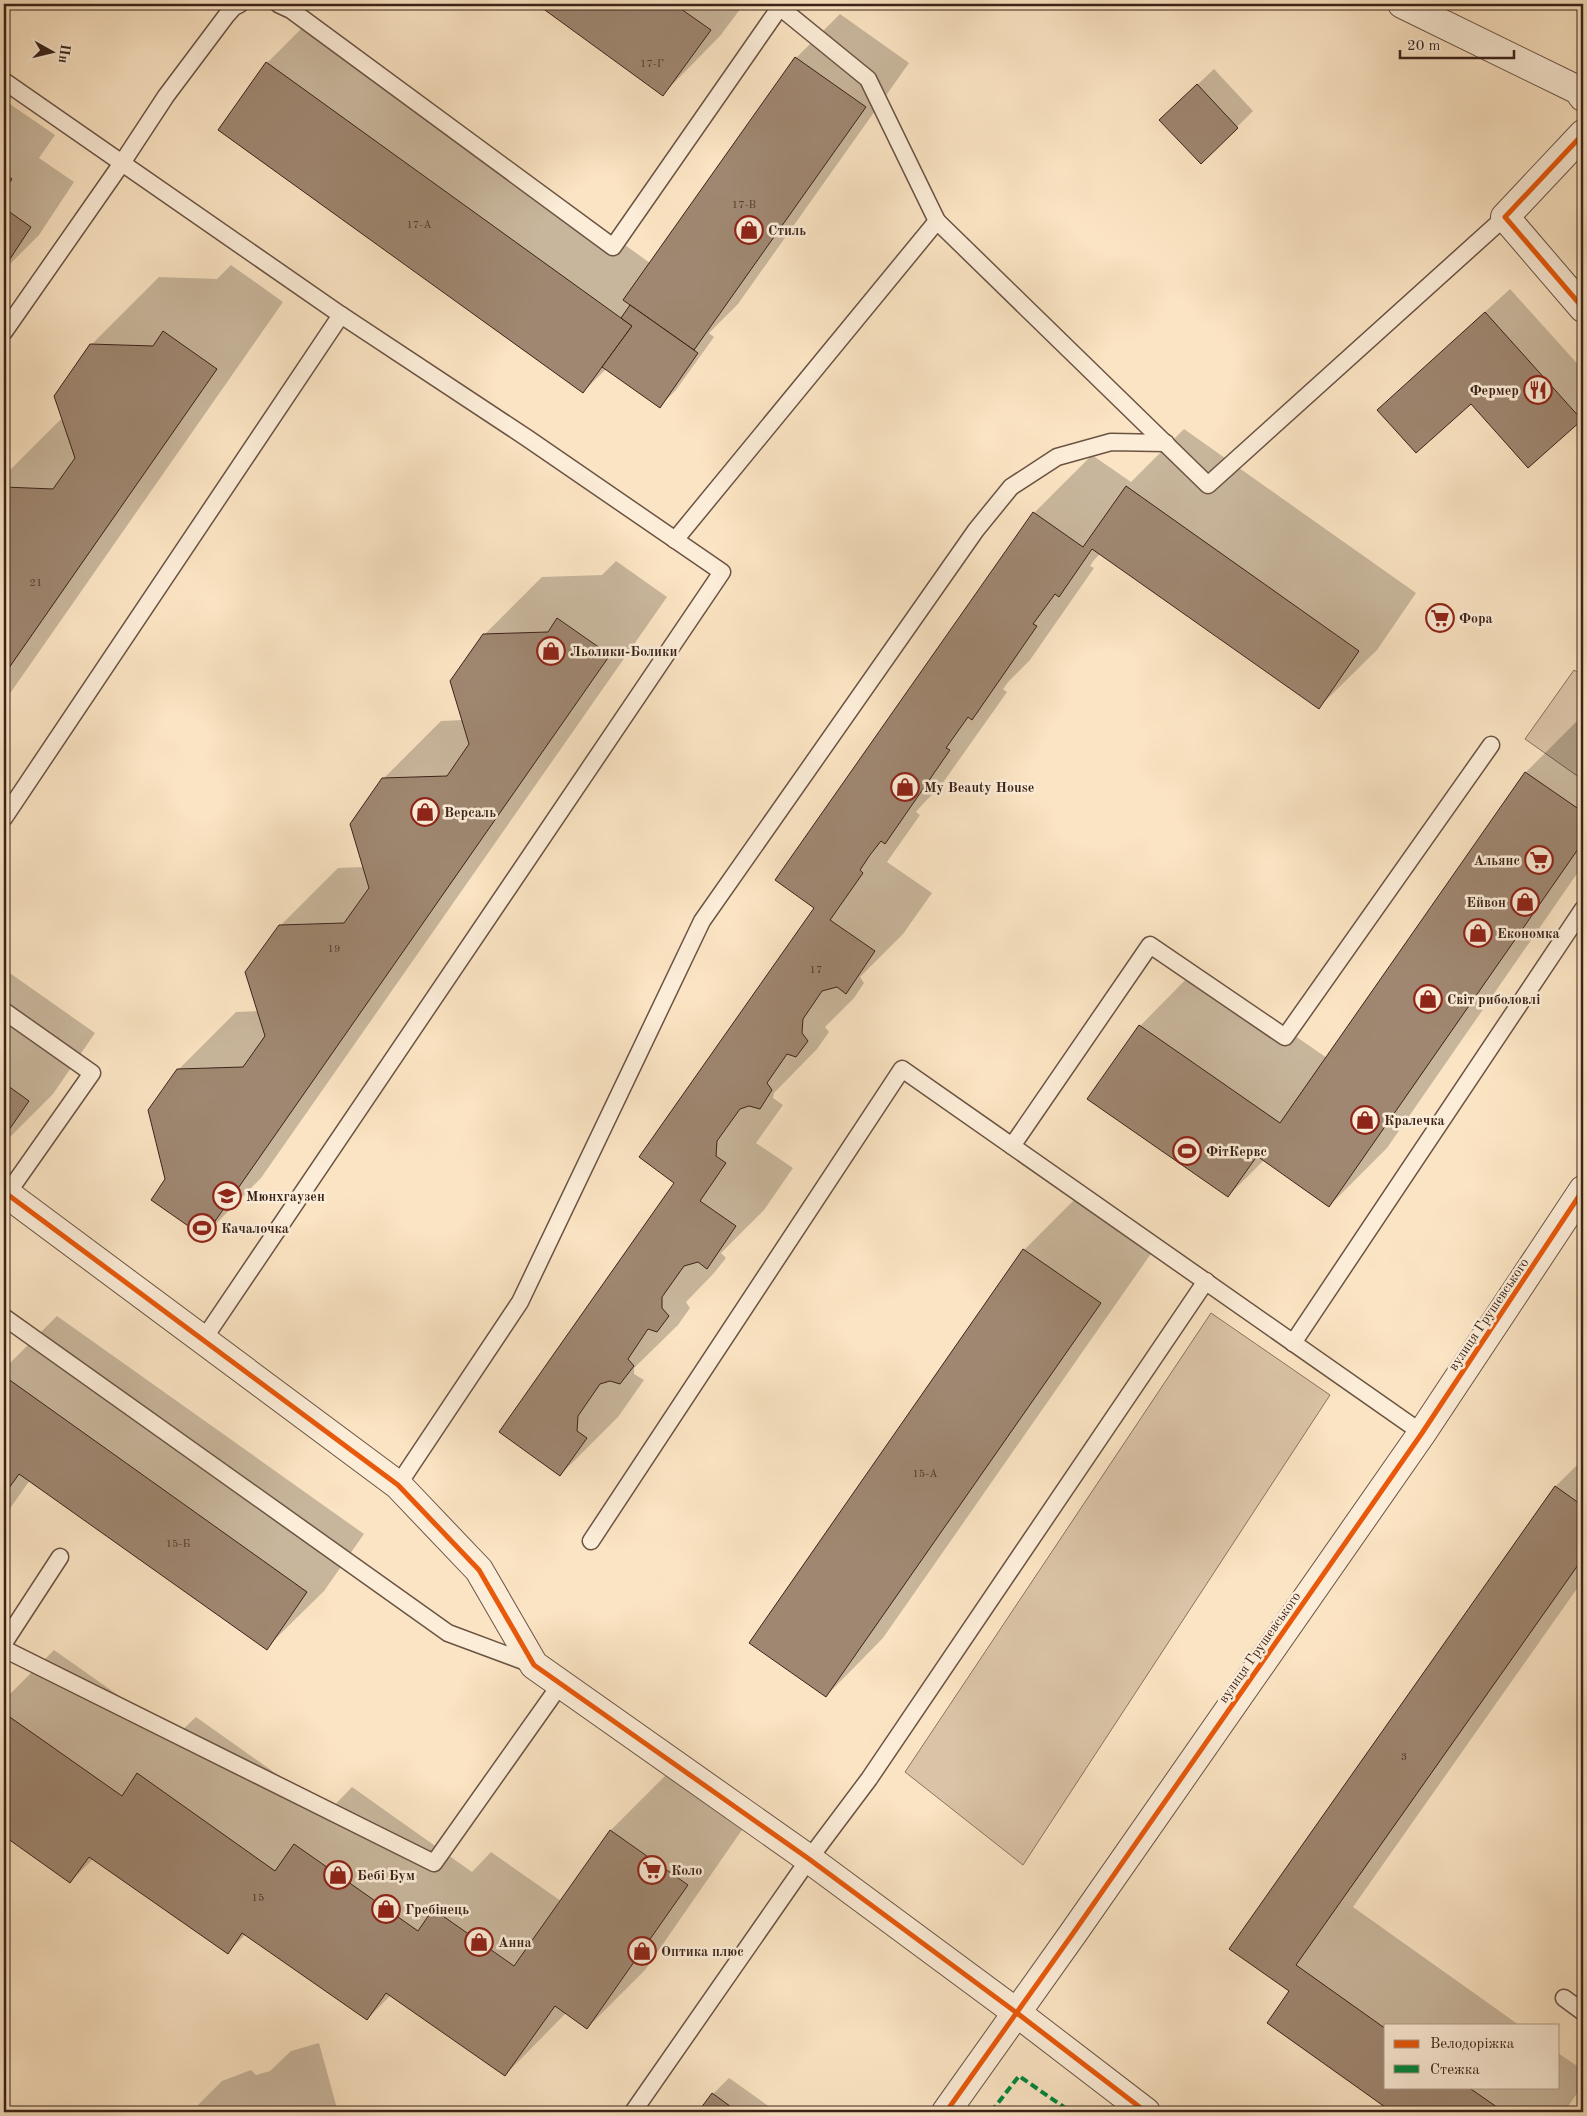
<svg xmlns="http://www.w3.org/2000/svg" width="1587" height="2116" viewBox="0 0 1587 2116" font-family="'Old Standard TT',serif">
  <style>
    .green { fill: #dac3a6; stroke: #8a7360 }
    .shadow { fill: #0003 }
    .building { fill: #9f8771; stroke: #3b2319 }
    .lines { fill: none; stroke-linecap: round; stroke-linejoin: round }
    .service-casing { stroke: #6b5344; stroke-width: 19 }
    .minor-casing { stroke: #6b5344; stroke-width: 30 }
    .service { stroke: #fcedd8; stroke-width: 16 }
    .minor { stroke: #fcedd8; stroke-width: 28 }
    .quiet { stroke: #00873e; stroke-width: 4; stroke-dasharray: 8 4; stroke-linecap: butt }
    .cycleway-casing { stroke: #fcedd8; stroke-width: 8 }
    .cycleway { stroke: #e8590c; stroke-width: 5 }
    .labels { text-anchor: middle; stroke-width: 5; stroke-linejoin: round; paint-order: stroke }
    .number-label { font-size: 11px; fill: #543c2f }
    .poi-label { font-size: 14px; font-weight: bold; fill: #3b2319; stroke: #fcedd8; text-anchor: start }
    .street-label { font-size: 14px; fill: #3b2319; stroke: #fcedd8 }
  </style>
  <rect width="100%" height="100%" fill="#fbe4c3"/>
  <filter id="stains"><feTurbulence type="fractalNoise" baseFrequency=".004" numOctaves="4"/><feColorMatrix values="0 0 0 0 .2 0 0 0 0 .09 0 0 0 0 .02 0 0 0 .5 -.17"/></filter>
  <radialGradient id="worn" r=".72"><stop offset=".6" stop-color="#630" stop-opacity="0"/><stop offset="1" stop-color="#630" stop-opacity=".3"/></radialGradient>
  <g class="green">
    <polygon points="1574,670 1583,676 1583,780 1525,739"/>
    <polygon points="1211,1313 1330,1395 1023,1865 905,1772"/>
  </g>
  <g class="shadow">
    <polygon points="540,4 744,4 720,36 663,94 539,5"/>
    <polygon points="840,14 909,63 738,304 709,333 714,337 676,390 660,406 607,368 583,392 267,63 311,19 650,263 796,58"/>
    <polygon points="1214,69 1253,111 1237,127 1177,104"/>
    <polygon points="4,100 55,135 39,158 74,182 39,235 4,270"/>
    <polygon points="231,265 283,302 4,702 4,476 60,420 64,420 91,345 159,277 217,279"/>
    <polygon points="1510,289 1583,370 1583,416 1528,467 1471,402 1378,410"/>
    <polygon points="1184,429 1416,593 1377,650 1319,707 1101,553 1094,560 1090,566 1094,568 1030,660 1009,681 1003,689 1007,692 942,784 922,805 916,812 920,815 887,862 932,893 903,934 860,977 864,983 854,998 825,1027 829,1032 817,1049 774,1093 773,1098 783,1105 756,1143 793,1168 764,1210 721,1253 726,1258 714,1273 686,1302 690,1308 678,1325 634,1368 634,1374 644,1380 618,1417 560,1475 501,1432 676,1182 815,907 777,880 1034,513 1092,455 1131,482"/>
    <polygon points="616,561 667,597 261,1178 204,1236 167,1179 178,1070 236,1012 259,1011 280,926 338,868 364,867 383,779 441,721 463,720 484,635 542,577 602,575"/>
    <polygon points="1583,715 1583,865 1387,1148 1329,1206 1264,1160 1228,1196 1140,1026 1197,968 1327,1058 1526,772"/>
    <polygon points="4,969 95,1033 53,1094 4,1143"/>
    <polygon points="1082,1192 1157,1245 883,1638 826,1696 751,1643 1024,1250"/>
    <polygon points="57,1316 364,1534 324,1591 266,1648 30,1480 4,1517 4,1369"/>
    <polygon points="1583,1459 1583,1580 1353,1907 1519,2025 1386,2025 1386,2087 1558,2087 1558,2053 1583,2070 1583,2085 1564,2112 1394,2112 1268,2023 1291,1991 1231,1948 1555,1487"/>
    <polygon points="54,1650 176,1736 196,1717 329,1811 352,1787 472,1872 491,1852 561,1901 610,1831 668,1773 744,1827 645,1970 587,2028 566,2013 505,2075 391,1995 367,2019 246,1934 228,1952 94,1858 70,1882 4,1835 4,1700"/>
    <polygon points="319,2043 338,2112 346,2110 347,2112 191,2112 222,2081 251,2070 256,2075 270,2071 291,2051"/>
    <polygon points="729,2078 777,2112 699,2112 713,2094"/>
  </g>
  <g class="building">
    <polygon points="539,4 674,4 711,30 663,96 538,5"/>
    <polygon points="795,57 866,107 694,350 623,300"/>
    <polygon points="266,62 632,326 583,393 218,130"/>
    <polygon points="1197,84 1238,128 1201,164 1159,120"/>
    <polygon points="4,174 12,179 4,191"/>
    <polygon points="4,208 31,227 4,268"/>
    <polygon points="630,305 698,353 660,408 602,367 632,326 621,318"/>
    <polygon points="1485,312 1582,420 1528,468 1471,404 1416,453 1377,410"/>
    <polygon points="163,331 217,369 4,675 4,487 53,489 75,458 54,396 90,344 153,346"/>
    <polygon points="1126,486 1359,651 1319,709 1092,549 1059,597 1055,594 1033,624 1037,626 972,720 968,717 946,748 950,750 885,844 881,841 870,855 860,870 863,873 830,920 875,951 846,994 837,987 822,991 803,1019 802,1033 808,1041 796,1057 787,1054 767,1083 772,1090 760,1109 749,1106 740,1109 717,1141 716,1156 726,1163 700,1201 736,1226 707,1269 698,1262 684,1266 662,1297 662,1308 669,1316 657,1332 648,1329 628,1359 634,1366 620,1384 610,1381 600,1384 578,1416 577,1431 587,1438 560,1476 499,1432 674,1183 639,1157 814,908 775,880 1033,512 1083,547"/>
    <polygon points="557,618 610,655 204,1237 151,1200 165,1179 148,1110 177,1069 243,1067 265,1036 245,972 279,925 344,923 369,888 350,824 382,778 447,776 469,744 450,681 483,634 548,632"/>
    <polygon points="1525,772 1583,812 1583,842 1329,1207 1257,1156 1228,1197 1087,1099 1139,1025 1280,1123"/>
    <polygon points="4,1083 29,1101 4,1137"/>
    <polygon points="1023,1249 1101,1303 826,1697 749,1643"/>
    <polygon points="4,1376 307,1592 267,1650 19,1474 4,1495"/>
    <polygon points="1555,1486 1583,1506 1583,1558 1296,1965 1386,2029 1386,2087 1468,2087 1504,2112 1392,2112 1267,2023 1289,1991 1229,1949"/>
    <polygon points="4,1713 122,1796 137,1773 275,1871 294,1844 418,1931 433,1909 514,1966 610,1830 688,1885 587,2029 555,2006 505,2076 386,1993 367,2020 242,1933 228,1954 89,1857 70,1883 4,1836"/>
    <polygon points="712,2093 738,2112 698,2112"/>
  </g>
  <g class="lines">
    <defs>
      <g id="service">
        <polyline points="278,4 291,10 613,247 780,7"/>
        <polyline points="776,4 868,79 937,221"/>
        <polyline points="4,81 122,163 166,96 226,16 234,7 240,4"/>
        <polyline points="4,332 122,163 341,315 527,438 722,572 203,1340"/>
        <polyline points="675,540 937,221 1208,485 1505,217"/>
        <polyline points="4,818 341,315"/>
        <polyline points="4,1011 92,1073 7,1194"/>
        <polyline points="1012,1146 1150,945 1285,1037 1491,745"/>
        <polyline points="4,1317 448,1633 534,1665"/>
        <polyline points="1293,1343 1583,909"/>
        <polyline points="398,1485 520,1302 702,921 976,530 1011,487 1057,457 1111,442 1166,443"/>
        <polyline points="591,1541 902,1069 1422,1433"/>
        <polyline points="4,1643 60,1557"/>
        <polyline points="4,1649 434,1863 560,1685"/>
        <polyline points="1564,1998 1583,2012"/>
        <polyline points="633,2112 809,1859 869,1779 1206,1281"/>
      </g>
      <g id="minor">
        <polyline points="1402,4 1578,90 1583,97"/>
        <polyline points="1583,134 1505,217 1583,308"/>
        <polyline points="4,1198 7,1194 398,1485 479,1570 534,1665 809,1859 1017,2013 1146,2112"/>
        <polyline points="946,2112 1074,1932 1422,1433 1583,1190"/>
      </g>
    </defs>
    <use href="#service" class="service-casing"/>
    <use href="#minor" class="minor-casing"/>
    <use href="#service" class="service"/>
    <use href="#minor" class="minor"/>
    <polyline class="quiet" points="991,2112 1019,2076 1071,2112"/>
    <defs>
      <g id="cycleway">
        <polyline points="1583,134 1505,217 1583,308"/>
        <polyline points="4,1198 7,1194 398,1485 479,1570 534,1665 809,1859 1017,2013 1146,2112"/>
        <polyline points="946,2112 1074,1932 1422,1433 1583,1190"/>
      </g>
    </defs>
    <use href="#cycleway" class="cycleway-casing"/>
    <use href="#cycleway" class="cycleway"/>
  </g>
  <defs>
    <symbol id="shop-ring" viewBox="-11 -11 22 22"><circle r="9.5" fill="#fcedd8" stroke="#8f2418" stroke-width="1.5"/><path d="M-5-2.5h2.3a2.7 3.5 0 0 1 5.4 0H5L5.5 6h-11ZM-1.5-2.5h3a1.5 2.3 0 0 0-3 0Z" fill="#8f2418"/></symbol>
    <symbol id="restaurant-ring" viewBox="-11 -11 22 22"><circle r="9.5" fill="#fcedd8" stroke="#8f2418" stroke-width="1.5"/><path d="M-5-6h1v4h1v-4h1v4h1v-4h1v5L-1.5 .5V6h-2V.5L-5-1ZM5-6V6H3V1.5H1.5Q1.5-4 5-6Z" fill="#8f2418"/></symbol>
    <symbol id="supermarket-ring" viewBox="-11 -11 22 22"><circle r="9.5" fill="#fcedd8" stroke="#8f2418" stroke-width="1.5"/><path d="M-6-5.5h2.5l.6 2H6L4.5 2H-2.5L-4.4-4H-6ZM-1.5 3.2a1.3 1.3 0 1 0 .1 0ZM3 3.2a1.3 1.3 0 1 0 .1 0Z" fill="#8f2418"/></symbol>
    <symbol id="stadium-ring" viewBox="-11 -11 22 22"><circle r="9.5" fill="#fcedd8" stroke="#8f2418" stroke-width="1.5"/><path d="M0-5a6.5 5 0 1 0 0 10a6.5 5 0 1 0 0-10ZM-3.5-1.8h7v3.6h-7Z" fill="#8f2418"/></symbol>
    <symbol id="school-ring" viewBox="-11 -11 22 22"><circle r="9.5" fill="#fcedd8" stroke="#8f2418" stroke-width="1.5"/><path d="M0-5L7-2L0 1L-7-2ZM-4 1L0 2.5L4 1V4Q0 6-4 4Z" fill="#8f2418"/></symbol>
  </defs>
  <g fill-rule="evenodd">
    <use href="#shop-ring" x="733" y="214" width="32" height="32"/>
    <use href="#restaurant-ring" x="1522" y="374" width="32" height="32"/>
    <use href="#supermarket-ring" x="1424" y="602" width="32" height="32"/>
    <use href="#shop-ring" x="535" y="635" width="32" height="32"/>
    <use href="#shop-ring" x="889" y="771" width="32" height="32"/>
    <use href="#shop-ring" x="409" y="796" width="32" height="32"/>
    <use href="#supermarket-ring" x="1523" y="844" width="32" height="32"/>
    <use href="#shop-ring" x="1509" y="886" width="32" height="32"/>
    <use href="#shop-ring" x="1462" y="917" width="32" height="32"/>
    <use href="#shop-ring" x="1412" y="983" width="32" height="32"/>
    <use href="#shop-ring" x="1349" y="1104" width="32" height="32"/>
    <use href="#stadium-ring" x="1171" y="1135" width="32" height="32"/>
    <use href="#school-ring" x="211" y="1180" width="32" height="32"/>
    <use href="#stadium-ring" x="186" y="1212" width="32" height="32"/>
    <use href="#supermarket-ring" x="636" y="1854" width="32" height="32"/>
    <use href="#shop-ring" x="322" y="1859" width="32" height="32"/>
    <use href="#shop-ring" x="370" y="1893" width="32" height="32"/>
    <use href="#shop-ring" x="463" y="1926" width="32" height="32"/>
    <use href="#shop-ring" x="626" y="1935" width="32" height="32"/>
  </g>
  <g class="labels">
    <g class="number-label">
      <text x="652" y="67">17-Г</text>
      <text x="744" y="208">17-В</text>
      <text x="419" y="228">17-А</text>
      <text x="36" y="586">21</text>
      <text x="334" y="952">19</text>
      <text x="816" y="973">17</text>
      <text x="925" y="1477">15-А</text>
      <text x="178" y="1547">15-Б</text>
      <text x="1404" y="1760">3</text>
      <text x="258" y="1901">15</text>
    </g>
    <g class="poi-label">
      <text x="768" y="235">Стиль</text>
      <text x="1519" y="395" text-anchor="end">Фермер</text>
      <text x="1459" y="623">Фора</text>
      <text x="570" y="656">Льолики-Болики</text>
      <text x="924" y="792">My Beauty House</text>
      <text x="444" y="817">Версаль</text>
      <text x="1520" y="865" text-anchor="end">Альянс</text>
      <text x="1506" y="907" text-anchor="end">Ейвон</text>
      <text x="1497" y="938">Економка</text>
      <text x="1447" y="1004">Світ риболовлі</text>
      <text x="1384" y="1125">Кралечка</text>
      <text x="1206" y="1156">ФітКервс</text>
      <text x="246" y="1201">Мюнхгаузен</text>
      <text x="221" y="1233">Качалочка</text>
      <text x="671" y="1875">Коло</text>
      <text x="357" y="1880">Бебі Бум</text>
      <text x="405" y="1914">Гребінець</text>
      <text x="498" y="1947">Анна</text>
      <text x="661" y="1956">Оптика плюс</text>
    </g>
    <g class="street-label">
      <text transform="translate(1488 1314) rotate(-56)" y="5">вулиця Грушевського</text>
      <text transform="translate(1259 1647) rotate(-55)" y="5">вулиця Грушевського</text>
    </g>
  </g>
  <rect width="1587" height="2116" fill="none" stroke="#fbe4c3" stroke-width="20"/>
  <rect x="5" y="5" width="1577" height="2106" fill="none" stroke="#3b2319" stroke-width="2.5"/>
  <rect x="10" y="10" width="1567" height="2096" fill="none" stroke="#3b2319"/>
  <rect x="1384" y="2024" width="175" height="65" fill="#fcedd8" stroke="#af9c8c"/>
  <rect x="1394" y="2040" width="25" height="8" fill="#e8590c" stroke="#af9c8c"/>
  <text x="1430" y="2048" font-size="15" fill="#3b2319">Велодоріжка</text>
  <rect x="1394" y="2065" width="25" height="8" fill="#00873e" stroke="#af9c8c"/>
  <text x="1430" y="2074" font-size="15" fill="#3b2319">Стежка</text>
  <g transform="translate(52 52) rotate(98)" stroke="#fcedd8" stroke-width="4" paint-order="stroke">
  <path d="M0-4L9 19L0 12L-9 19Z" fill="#3b2319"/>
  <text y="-8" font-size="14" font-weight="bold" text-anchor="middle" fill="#3b2319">Пн</text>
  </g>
  <path d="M1400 50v8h114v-8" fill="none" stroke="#3b2319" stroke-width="2.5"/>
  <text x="1407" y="50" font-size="15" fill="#3b2319" stroke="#fcedd8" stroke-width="4" paint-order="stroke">20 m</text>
  <rect width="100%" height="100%" filter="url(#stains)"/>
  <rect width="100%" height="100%" fill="url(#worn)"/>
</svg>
